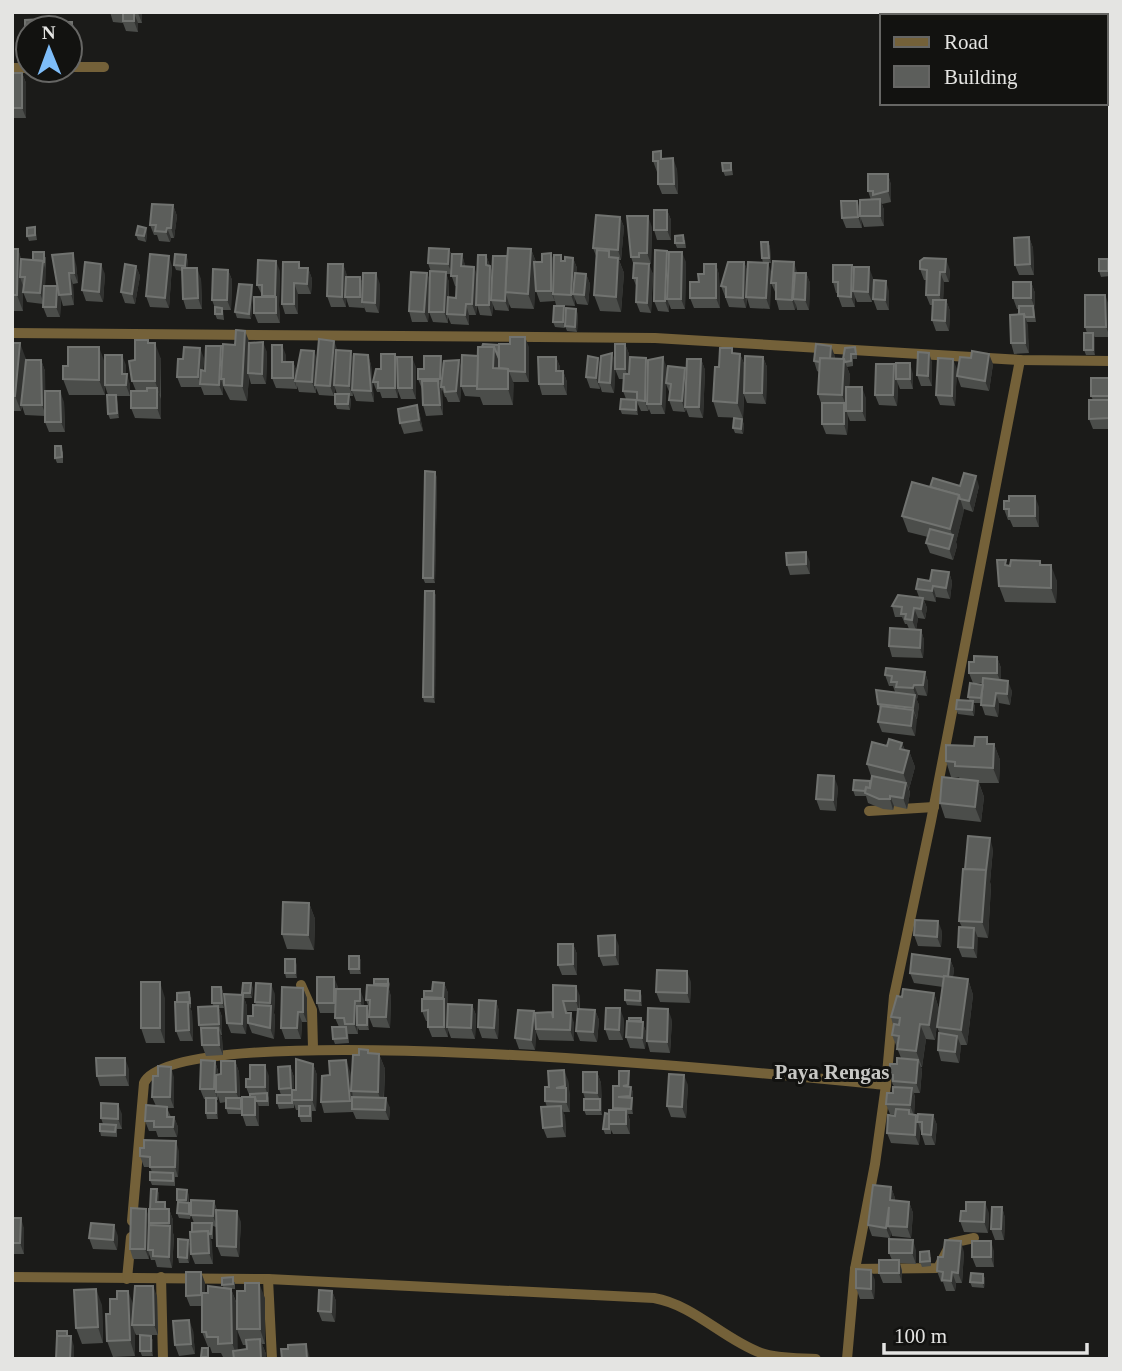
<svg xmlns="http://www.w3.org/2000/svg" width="1122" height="1371" viewBox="0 0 1122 1371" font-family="Georgia,serif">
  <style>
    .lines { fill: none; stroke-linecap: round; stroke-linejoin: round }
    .street { stroke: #746139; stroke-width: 10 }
    .wall { fill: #4b4d4a; fill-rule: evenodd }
    .shaded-wall { fill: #313230 }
    .building { fill: #5c5e5b; stroke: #717370; stroke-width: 2 }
    .labels { text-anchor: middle; stroke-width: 6; stroke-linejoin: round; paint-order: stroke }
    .quarter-label { font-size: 21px; font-weight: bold; fill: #c7c7c4; stroke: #121210 }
  </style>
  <rect width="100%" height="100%" fill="#1b1b19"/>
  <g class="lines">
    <g class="street">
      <polyline points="70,67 104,67"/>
      <polyline points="12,68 28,68"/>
      <polyline points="12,333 655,338 1020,360 1110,361"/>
      <polyline points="869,811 934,807"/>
      <polyline points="301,985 312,1010 313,1048"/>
      <path d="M132,1221L144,1083C176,1012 794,1076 886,1085"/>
      <polyline points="855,1269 938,1268 951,1243 974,1238"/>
      <path d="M12,1277L268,1279L654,1298C694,1305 723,1339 761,1353C778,1359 798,1358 816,1359"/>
      <polyline points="161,1277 163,1359"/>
      <polyline points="127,1279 131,1237"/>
      <polyline points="268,1279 272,1359"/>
      <polyline points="847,1359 855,1269 875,1164 886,1085 894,996 931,821 1020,360"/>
    </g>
  </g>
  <g class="wall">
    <polygon points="110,12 142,12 142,23 138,23 138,32 126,31 123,23 113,22"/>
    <polygon points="72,22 76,32 76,44 70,44 70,28"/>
    <polygon points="12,73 22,73 26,83 26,118 12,118"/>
    <polygon points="663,159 677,169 678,194 662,194 658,184 658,172 657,172 653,161"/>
    <polygon points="732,168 733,175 725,176 723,171"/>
    <polygon points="888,174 891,185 891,202 882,204 884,210 884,226 864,227 861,219 862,228 846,228 842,218 860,209 871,200 868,191"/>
    <polygon points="173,205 177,216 174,238 171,238 170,242 159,241 157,235 154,235 150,225"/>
    <polygon points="667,210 671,220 671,240 657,240 654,230"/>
    <polygon points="620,217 624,227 621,260 619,260 624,273 621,312 600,311 594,295 596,256 593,248"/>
    <polygon points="35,227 36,233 37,240 29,241 27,236"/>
    <polygon points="652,227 651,264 647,263 653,274 651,313 640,312 636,302 637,288 633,278 634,266 631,257"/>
    <polygon points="146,228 147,233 146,242 138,240 136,235"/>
    <polygon points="1029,237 1033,248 1034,275 1019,275 1015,265"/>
    <polygon points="685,240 686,248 677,248 675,243"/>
    <polygon points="768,242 770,247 771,263 767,263 770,309 750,308 747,298 746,308 729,307 721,286 744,262 748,273 763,263 762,258"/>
    <polygon points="12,249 18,249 21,259 33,260 46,257 45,286 57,286 76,264 78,283 73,284 74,305 63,306 61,299 60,317 47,317 43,307 43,304 27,302 23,292 23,286 23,311 12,311"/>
    <path d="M449,249L452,256L462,254L465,266L477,275L486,255L492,272L507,256L531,249L536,262L564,261L573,258L577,268L576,273L586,274L590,284L588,305L577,304L575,299V306L556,305L555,301L540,302L536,291L535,285L534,309L511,308L509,304V311L495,310L493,305L492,316L480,315L477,305L476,315H469V325L451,324L448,317V323L433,322L429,312V304L428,322H412L409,311L427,273L430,282L431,272L428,263ZM446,274H451L455,286H456V298L449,297V282Z"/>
    <polygon points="669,256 686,262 685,309 671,309 669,304 669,312 658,311 654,301"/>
    <polygon points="188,260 187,268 201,279 202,309 186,309 183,299 182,271 176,270 174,265"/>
    <polygon points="343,264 347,277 360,277 363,284 380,284 379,313 366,312 364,307 364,308 349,307 346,298 346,307 331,307 327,296"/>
    <polygon points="716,264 719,275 720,308 694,308 690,298 699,282 704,274"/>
    <polygon points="1110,264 1110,276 1101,277 1099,271"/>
    <polygon points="852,265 854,270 873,278 872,302 857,302 855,297 855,307 842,307 838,296 838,293 836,293 833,282"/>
    <polygon points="136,266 140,276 135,304 125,303 121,292"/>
    <polygon points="172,266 169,308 150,307 146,296"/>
    <polygon points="301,268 308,268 312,279 311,294 298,294 298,314 285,314 282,304"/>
    <polygon points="920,269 950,270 949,282 944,282 943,300 946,300 950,311 949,331 936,331 932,320 933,305 930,305 926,295 927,280 924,280"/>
    <polygon points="228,270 232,280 231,310 223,310 224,320 217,319 215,314 215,308 212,300"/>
    <polygon points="280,271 279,305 280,323 258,323 254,313 263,297 257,285"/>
    <polygon points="797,273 806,273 810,283 809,310 797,310 796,305 795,310 779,310 776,299 776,294 771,283"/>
    <polygon points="105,274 103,302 86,301 82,290"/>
    <polygon points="1031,282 1035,293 1034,308 1036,322 1027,322 1029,353 1014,354 1011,343 1019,315 1019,309 1017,309 1013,298"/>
    <polygon points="253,291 251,319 237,318 235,312"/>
    <polygon points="889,291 889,310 877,310 873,299"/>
    <polygon points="1109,305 1110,337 1094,337 1095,355 1086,355 1084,350 1087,333 1085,327"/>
    <polygon points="564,306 565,328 555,327 553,322"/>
    <polygon points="578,314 577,332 567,331 565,326"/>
    <polygon points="12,343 26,359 23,386 41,360 45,371 45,400 64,402 65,432 49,432 45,422 45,416 25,415 22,406 21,411 12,411"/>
    <polygon points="149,343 161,359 161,419 135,418 131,408 136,391 132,381 135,360"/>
    <polygon points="250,343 267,352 266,384 251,384 249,377 247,401 230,400 223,386 223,395 204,395 201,387 181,387 177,377 183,359 204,358 203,370 205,371 222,351 235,345"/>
    <polygon points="625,344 629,354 629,374 646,358 648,363 667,368 666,382 685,368 686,372 701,359 705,370 703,418 689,417 686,409 685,412 673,411 669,400 670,394 666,384 665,414 651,414 649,409 648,411 641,411 637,402 638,405 638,415 622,414 620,409 626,399 623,391 624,379 619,379 615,369 614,393 602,392 600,386 600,389 590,388 586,377 600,363 615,362"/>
    <polygon points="482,347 529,347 529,382 513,382 513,405 483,405 480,397 465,396 461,386 460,402 448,402 446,397 445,397 442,389 443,415 426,416 423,405 422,389 418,379 424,369 444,365 461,367 478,356"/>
    <polygon points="845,348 857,352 857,359 853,359 853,366 847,367 850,375 849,387 866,398 866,421 850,421 848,416 847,435 826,434 822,424 822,406 818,394 819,372 817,371 814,361 835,356 835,359 843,359"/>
    <polygon points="338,350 353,358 368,355 371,365 374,402 356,401 353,393 353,396 349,396 351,400 350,410 337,409 335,404 337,394 335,388 334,396 319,395 316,388 316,393 299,392 297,386 297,389 276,388 272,378 286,355 286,362 293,362 297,372 317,360"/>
    <polygon points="929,353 932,363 932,386 921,386 917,375"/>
    <polygon points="395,354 397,362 416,367 416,399 401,399 398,391 398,398 382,398 380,392 377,392 373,382 381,369"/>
    <polygon points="734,354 740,354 745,366 763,357 767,367 766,404 747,403 744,395 743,418 718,417 713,401 719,367"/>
    <polygon points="556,357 560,367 560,371 563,371 567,382 567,395 542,395 539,384"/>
    <polygon points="105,363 126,365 126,374 130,385 130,396 116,396 117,400 119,418 110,419 108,414 108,395 105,386 105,395 69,395 63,379"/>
    <polygon points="993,364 989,391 961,387 957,376"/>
    <polygon points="896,369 913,374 913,389 900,389 898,384 897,406 879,405 875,395"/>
    <polygon points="957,369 955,406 940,405 936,395"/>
    <polygon points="1110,378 1110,429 1093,429 1089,419 1093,400 1091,396"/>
    <polygon points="417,405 420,416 423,431 404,434 400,423"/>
    <polygon points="742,419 744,425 743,434 735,433 733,428"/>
    <polygon points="63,451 63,463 57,463 55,458"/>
    <polygon points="437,477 435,583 425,583 423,578"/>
    <polygon points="960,486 979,486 973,512 964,509 956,542 957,546 953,560 930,553 926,543 928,537 908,532 902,516 930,487"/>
    <polygon points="1039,507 1039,527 1013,527 1010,520 1008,520 1004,509"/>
    <polygon points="1040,561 1042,565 1057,581 1056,603 1005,602 999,586 1008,566"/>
    <polygon points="810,562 810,574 790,575 787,565"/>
    <polygon points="949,572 952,582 950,599 936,597 936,602 924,600 927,608 925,619 918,618 916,630 921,630 924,640 923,658 892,657 889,646 909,629 907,624 905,624 902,617 895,617 892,606 919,597 916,589 930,581"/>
    <polygon points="434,591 436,596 435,703 424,702 423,697"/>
    <polygon points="997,657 1001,668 1001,680 1012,691 1010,705 999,703 998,717 985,715 981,703 973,703 975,706 974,716 958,714 956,709 970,701 968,697 983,685 983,683 973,683 969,673 974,662"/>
    <polygon points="925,672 928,682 927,696 918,695 917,699 916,698 919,705 917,719 916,719 915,736 882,732 878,722 880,710 878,704 895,692 893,686 889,686 885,675"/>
    <polygon points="902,743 905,750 909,751 915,767 909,789 910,793 907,809 894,806 893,810 883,809 868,803 866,796 855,796 853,790 871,783 872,779 867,764 887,746"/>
    <polygon points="994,744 1000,760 999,783 979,783 984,797 981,822 945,818 940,803 960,779 959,777 951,777 946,761 974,746"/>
    <polygon points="838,787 836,811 820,810 816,799"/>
    <polygon points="993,849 990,882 991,886 988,938 977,937 977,958 962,957 958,947 962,927 959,921 965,869"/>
    <polygon points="309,903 315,919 314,950 287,949 282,934"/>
    <polygon points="942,931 941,947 918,946 914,935"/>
    <polygon points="573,944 577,954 577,975 562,975 558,965"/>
    <polygon points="619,946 619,965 603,966 599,956"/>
    <polygon points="359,956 361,961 361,974 350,974 349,969"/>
    <polygon points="950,959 954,969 953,977 968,979 973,995 967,1045 961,1045 959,1063 941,1061 938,1050 940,1034 937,1027 943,987 914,983 910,973"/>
    <polygon points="297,965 297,978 286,978 285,973"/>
    <polygon points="388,979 390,984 389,989 391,997 390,1028 373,1027 369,1017 369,1030 359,1030 358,1028 358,1034 348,1034 348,1033 349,1043 335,1044 333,1039 339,1027 335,1018 335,1013 320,1013 317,1003 338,987 338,989 364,1000 364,1006 367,1006 369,1012 369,1008 366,1000 375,986 374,984"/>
    <polygon points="691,982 690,1003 660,1002 656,992"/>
    <polygon points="444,983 448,993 447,1007 472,1005 476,1015 475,1039 451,1038 448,1030 448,1037 432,1037 428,1027 428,1021 426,1021 422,1011 425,999 424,997"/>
    <polygon points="553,985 580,996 580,1009 595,1010 599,1020 597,1042 580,1041 576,1031 577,1011 567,1011 574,1023 574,1041 539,1040 536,1032 535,1050 519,1049 515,1038 535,1014 553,1016"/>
    <polygon points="221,987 223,992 224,1008 219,1008 222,1017 222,1035 221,1035 222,1038 223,1055 206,1056 202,1045 201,1031 199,1025 214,1007 212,1003"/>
    <polygon points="253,988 252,998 244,998 242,993"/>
    <polygon points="303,988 307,998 307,1022 302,1022 301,1039 285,1039 281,1028"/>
    <polygon points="934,993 939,1009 935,1040 926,1039 922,1067 921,1067 922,1070 920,1093 914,1093 915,1098 914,1115 916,1115 917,1118 933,1115 937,1125 935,1145 925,1145 920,1129 919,1145 891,1143 887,1133 896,1115 890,1114 886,1104 893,1093 895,1087 893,1085 889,1075 901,1058 892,1035 893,1025 891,1017 902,997"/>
    <polygon points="275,994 274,1013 275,1016 274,1039 252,1033 248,1023 253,1016 256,1005 255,1002"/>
    <polygon points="243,995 247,1006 246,1034 231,1033 227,1023"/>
    <polygon points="642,996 642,1006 627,1005 625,1000"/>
    <polygon points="191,997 191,1008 190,1008 192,1012 193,1041 180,1041 176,1031 177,1002"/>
    <polygon points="165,998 165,1043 146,1043 141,1028"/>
    <polygon points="496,1001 499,1011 498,1039 482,1038 478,1027"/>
    <polygon points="641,1018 646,1032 645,1049 630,1048 626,1037"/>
    <polygon points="624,1019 623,1040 609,1040 605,1029"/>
    <polygon points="672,1020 670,1053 650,1052 647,1041"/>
    <polygon points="370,1053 379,1054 385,1069 384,1098 390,1108 389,1120 356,1119 353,1112 324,1113 321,1102 330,1075 350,1071 352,1086 359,1055"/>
    <polygon points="215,1061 218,1071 218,1075 221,1074 235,1061 239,1072 240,1098 241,1098 242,1101 250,1097 246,1087 250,1079 269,1076 269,1106 258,1106 259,1126 246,1126 242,1114 228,1114 226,1108 226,1102 220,1103 218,1096 218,1100 216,1100 218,1104 218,1119 207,1119 206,1113 206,1099 204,1099 200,1089"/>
    <polygon points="313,1064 317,1075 316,1111 312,1111 312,1122 301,1122 299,1116 299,1110 296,1110 294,1104 294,1108 279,1109 277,1103 281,1095 279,1089 290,1066 294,1077 294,1090 296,1090"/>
    <polygon points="129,1069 129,1086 100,1086 97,1076"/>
    <polygon points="629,1071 630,1077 630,1087 633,1092 633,1114 628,1114 630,1121 630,1134 613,1134 611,1130 611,1134 605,1134 603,1129 614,1110 613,1108 619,1086"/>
    <polygon points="597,1072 601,1083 602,1115 586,1115 584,1110 585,1099 583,1092"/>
    <polygon points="174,1077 174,1108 167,1108 171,1117 174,1117 178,1127 177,1137 158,1137 156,1131 149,1131 145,1121 156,1106 152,1097"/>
    <polygon points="568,1080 570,1098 570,1112 563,1112 565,1116 566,1137 547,1138 543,1128 547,1107 545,1101 549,1087"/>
    <polygon points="688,1085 686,1118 671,1117 667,1106"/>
    <polygon points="122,1114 122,1129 117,1129 117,1137 101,1136 100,1131 103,1124 101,1118"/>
    <polygon points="179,1151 178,1177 175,1177 175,1186 152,1185 150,1180 152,1172 150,1167 144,1167 140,1156"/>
    <polygon points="891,1187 895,1198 895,1201 909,1202 913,1213 911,1238 892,1236 891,1232 890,1238 872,1236 868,1225"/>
    <polygon points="157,1189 159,1194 158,1202 167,1208 167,1209 169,1209 173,1220 173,1233 174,1236 172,1268 157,1267 155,1260 151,1260 149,1254 149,1259 133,1259 130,1249 149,1216 150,1209"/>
    <polygon points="189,1195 189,1203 191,1208 214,1201 217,1210 241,1222 239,1257 221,1256 217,1246 216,1227 213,1226 213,1239 211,1239 213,1264 195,1264 191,1254 194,1223 191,1215 190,1219 179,1218 177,1213 178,1203 177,1200"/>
    <polygon points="1002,1207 1005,1218 1004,1240 995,1240 991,1229"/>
    <polygon points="989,1213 988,1233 964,1232 960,1221"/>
    <polygon points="12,1218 24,1228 24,1254 12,1254"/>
    <polygon points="118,1236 117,1250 93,1249 89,1238"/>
    <polygon points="188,1240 190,1245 189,1263 179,1263 178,1257"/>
    <polygon points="916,1250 916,1264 900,1263 902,1271 902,1283 883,1283 879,1273 892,1260 889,1253"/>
    <polygon points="994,1251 994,1267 976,1267 972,1257"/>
    <polygon points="964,1252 962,1283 956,1283 955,1291 946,1291 943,1282 941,1282 937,1271 943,1257"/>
    <polygon points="931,1257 931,1266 922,1267 920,1262"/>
    <path d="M201,1272L205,1283V1293L224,1288L222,1285L235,1282V1289H231L237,1304L265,1298V1344H262L266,1354V1359H224L221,1353H212L210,1347H208L202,1332V1306H190L186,1296ZM237,1330L243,1345H247V1349L237,1350Z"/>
    <polygon points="983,1274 985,1279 984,1288 972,1287 970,1282"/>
    <polygon points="875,1280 874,1299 860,1299 856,1288"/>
    <polygon points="332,1291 336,1301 335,1322 322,1321 318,1311"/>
    <polygon points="157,1296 158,1335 136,1335 135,1333 135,1356 113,1357 107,1341 110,1314 117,1299 133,1306"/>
    <polygon points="102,1305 103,1343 82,1344 76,1328"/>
    <polygon points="193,1330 195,1354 179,1356 175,1345"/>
    <polygon points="151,1336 153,1341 153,1356 142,1356 140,1351"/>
  </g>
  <g class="shaded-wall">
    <polygon points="138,12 142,12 142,23 138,13"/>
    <polygon points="134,13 138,23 138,32 134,21"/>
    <polygon points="72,22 76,32 76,44 72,33"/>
    <polygon points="22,73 26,83 26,118 22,108"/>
    <polygon points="673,158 677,169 678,194 674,184"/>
    <polygon points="888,174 891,185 891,202 888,191"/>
    <polygon points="880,199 884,210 884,226 880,216"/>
    <polygon points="857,201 861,211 860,216 862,228 858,217"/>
    <polygon points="173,205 177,216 174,238 171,228"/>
    <polygon points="667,210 671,220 671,240 667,230"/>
    <polygon points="648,216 652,227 651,264 647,253"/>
    <polygon points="620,217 624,227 621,260 618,250"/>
    <polygon points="146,228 147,233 146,242 144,236"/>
    <polygon points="167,228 171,238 170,242 166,232"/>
    <polygon points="1029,237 1033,248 1034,275 1030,264"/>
    <polygon points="768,242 770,247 771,263 769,258"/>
    <polygon points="18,249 23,264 20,277 23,286 23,311 17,295"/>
    <polygon points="449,249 453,259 452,274 448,264"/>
    <polygon points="531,249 537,265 534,309 528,294"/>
    <polygon points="667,251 670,261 667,299 669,304 669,312 665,301"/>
    <polygon points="682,252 686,262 685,309 681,299"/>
    <polygon points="73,253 76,264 78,283 74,273"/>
    <polygon points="551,253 555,264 553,294 555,302 551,291"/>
    <polygon points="462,254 465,265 465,276 461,266"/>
    <polygon points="186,255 188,260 187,271 185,266"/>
    <polygon points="486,255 494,276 491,300 493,305 492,316 489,305"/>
    <polygon points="169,256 172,266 169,308 165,298"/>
    <polygon points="573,258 577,268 575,294 573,294 575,299 575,306 571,295"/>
    <polygon points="618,258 624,273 621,312 616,297"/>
    <polygon points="946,259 950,270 949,282 945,272"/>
    <polygon points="43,261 46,271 44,304 40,293"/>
    <polygon points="276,261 280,271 279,305 280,323 276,313 275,296"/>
    <polygon points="744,262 748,273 746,308 743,298"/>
    <polygon points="794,262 797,272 793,299 796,305 795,310 792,300"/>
    <polygon points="768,263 772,274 770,309 766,298"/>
    <polygon points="101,264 105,274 103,302 99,292"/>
    <polygon points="343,264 347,275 346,307 342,297"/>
    <polygon points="649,264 653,274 651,313 647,303"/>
    <polygon points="716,264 719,275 720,308 716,298"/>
    <polygon points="852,265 856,276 853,291 855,297 855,307 851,297"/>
    <polygon points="136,266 140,276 135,304 132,294"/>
    <polygon points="474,267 478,277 476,315 472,304"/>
    <polygon points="869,267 873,278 872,302 868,292"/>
    <polygon points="197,268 201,279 202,309 198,298"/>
    <polygon points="308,268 312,279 311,294 307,284"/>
    <polygon points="228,270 232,280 231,310 227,300"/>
    <polygon points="446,272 449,282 448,314 447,314 448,323 444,312"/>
    <polygon points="940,272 944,282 943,305 939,295"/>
    <polygon points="69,273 73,284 74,305 71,294"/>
    <polygon points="376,273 380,284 379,313 375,303"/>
    <polygon points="427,273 431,284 428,322 424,312"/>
    <polygon points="806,273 810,283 809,310 805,300"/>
    <polygon points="586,274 590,284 588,305 584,295"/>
    <polygon points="360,277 364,288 362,302 364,308 360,297"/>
    <polygon points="886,281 889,291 889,310 885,300"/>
    <polygon points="1031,282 1035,293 1035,308 1031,298"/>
    <polygon points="294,283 298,294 298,314 294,304"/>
    <polygon points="252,285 253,291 251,319 249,314"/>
    <polygon points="57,286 61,299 60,317 56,307"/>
    <polygon points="506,294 509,304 509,311 505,301"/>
    <polygon points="1105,295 1109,305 1110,337 1106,327"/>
    <polygon points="946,300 950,311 949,331 945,321"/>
    <polygon points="466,304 469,315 469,325 465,315"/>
    <polygon points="564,306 565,312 565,328 563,322"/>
    <polygon points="576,309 578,314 577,332 575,327"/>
    <polygon points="1024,314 1028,325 1029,353 1025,343"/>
    <polygon points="245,331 251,346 248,373 249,377 247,401 242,386"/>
    <polygon points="1093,333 1095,338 1095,355 1093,350"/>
    <polygon points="525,337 529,347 529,382 525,372"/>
    <polygon points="334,341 338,351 334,385 335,388 334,396 330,386"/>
    <polygon points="263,342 267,352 266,384 262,374"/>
    <polygon points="20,343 26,359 21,411 15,396"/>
    <polygon points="155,343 161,359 160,396 155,381"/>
    <polygon points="625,344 629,354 629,379 625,369"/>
    <polygon points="282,345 286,355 286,372 282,362"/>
    <polygon points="221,346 225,357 221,379 223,386 223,395 219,385"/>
    <polygon points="831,346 835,356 833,373 829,362"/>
    <polygon points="99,347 105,363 105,395 99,380"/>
    <polygon points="494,347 499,363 499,384 493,368"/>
    <polygon points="200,348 204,358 202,384 200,384 201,388 198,377"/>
    <polygon points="314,351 318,361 315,385 316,393 312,382"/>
    <polygon points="351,351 355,362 352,390 353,396 349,386"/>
    <polygon points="612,353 616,363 614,393 610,383"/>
    <polygon points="929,353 932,363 932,386 928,376"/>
    <polygon points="395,354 398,364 398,398 395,388"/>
    <polygon points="740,354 746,369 744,393 744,395 743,418 737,403"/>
    <polygon points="989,354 993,364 989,391 985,381"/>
    <polygon points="122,355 126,365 126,385 122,374"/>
    <polygon points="368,355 371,365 374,402 371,391"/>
    <polygon points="441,356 444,367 443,387 440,379"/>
    <polygon points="412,357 416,367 416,399 412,388"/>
    <polygon points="556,357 560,367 560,382 556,371"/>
    <polygon points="663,357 667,368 665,414 661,404"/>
    <polygon points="763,357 767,367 766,404 762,393"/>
    <polygon points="598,358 602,368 599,382 600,389 596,378"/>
    <polygon points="646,358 650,368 647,404 648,411 645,401"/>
    <polygon points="701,359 705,370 703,418 699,407"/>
    <polygon points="844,359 850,375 848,411 842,395"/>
    <polygon points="953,359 957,369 955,406 952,396"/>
    <polygon points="41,360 45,371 46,416 42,405"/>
    <polygon points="459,360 463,371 460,402 456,391"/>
    <polygon points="293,362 297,372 295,381 297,389 293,378"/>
    <polygon points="910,363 913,374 913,389 910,379"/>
    <polygon points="894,364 898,375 896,379 898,384 897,406 893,395"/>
    <polygon points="685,368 689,378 685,412 682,401"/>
    <polygon points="508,369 514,384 513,405 508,389"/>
    <polygon points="563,371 567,382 567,395 563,384"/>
    <polygon points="127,374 130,385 130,396 126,385"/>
    <polygon points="438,381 442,391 443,415 440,405"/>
    <polygon points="862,387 866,398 866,421 862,411"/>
    <polygon points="157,388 161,399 161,419 157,408"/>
    <polygon points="60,391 64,402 65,432 61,422"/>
    <polygon points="349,394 351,400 350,410 348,404"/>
    <polygon points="116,395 117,400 119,418 117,413"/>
    <polygon points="636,400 638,405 638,415 636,410"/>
    <polygon points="844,403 848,416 847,435 844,424"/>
    <polygon points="417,405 420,416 423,431 419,420"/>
    <polygon points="742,419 744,425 743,434 741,429"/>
    <polygon points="435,472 437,477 435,583 433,578"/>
    <polygon points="976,476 979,486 973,512 969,501"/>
    <polygon points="959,495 964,511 956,542 957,546 953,560 949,549 953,537 950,529"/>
    <polygon points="1035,496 1039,507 1039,527 1035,516"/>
    <polygon points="806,552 810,562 810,574 806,564"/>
    <polygon points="1051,565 1057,581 1056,603 1051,588"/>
    <polygon points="949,572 952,582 950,599 946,588"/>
    <polygon points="933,586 936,597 936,602 932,591"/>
    <polygon points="434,591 436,596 435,703 433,697"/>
    <polygon points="923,598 927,608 925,619 921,609"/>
    <polygon points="914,608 918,618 916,630 912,620"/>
    <polygon points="921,630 924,640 923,658 920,648"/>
    <polygon points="997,657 1001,668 1001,683 997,673"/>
    <polygon points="925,672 928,682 927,696 923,685"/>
    <polygon points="1008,681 1012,691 1010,705 1007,694"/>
    <polygon points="914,685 918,695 917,699 913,688"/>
    <polygon points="996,693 999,703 998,717 994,706"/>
    <polygon points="915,695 919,705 917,719 913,708"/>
    <polygon points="973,701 975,706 974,716 972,710"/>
    <polygon points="913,710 917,720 915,736 911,726"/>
    <polygon points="902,743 907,757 909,751 915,767 909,789 903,773 900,749"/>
    <polygon points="994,744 1000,760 999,783 993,768"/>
    <polygon points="834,776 838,787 836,811 833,800"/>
    <polygon points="978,781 984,797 981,822 975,807"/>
    <polygon points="906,783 910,793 907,809 903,798"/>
    <polygon points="890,796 894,806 893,810 890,799"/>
    <polygon points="990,838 993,849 990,882 991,886 988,938 982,922 986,870"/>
    <polygon points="309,903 315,919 314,950 308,935"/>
    <polygon points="938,921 942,931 941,947 937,937"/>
    <polygon points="974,928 978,938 977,958 973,948"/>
    <polygon points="615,935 619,946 619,965 615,955"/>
    <polygon points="573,944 577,954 577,975 573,964"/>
    <polygon points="359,956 361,961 361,974 359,969"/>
    <polygon points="295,959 297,965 297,978 295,973"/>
    <polygon points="950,959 954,969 951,988 947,978"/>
    <polygon points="687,971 691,982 690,1003 687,993"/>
    <polygon points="334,977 338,987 338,1013 334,1003"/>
    <polygon points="968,979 973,995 967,1045 961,1030"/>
    <polygon points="160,982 165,998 165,1043 160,1028"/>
    <polygon points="251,983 253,988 252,998 250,993"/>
    <polygon points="444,983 448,993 448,1037 444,1027"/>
    <polygon points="271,984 275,994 274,1013 275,1016 274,1039 270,1028 271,1007 270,1003"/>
    <polygon points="388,986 391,997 390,1028 386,1017"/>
    <polygon points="576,986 580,996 579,1011 576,1001"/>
    <polygon points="221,987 223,992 224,1008 222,1003"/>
    <polygon points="303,988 307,998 307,1022 303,1012"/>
    <polygon points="360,989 364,1000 364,1011 360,1001"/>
    <polygon points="640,991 642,996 642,1006 640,1001"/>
    <polygon points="934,993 939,1009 935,1040 929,1025"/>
    <polygon points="243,995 247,1006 246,1034 242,1024"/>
    <polygon points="355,1001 358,1011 357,1025 358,1034 354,1024"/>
    <polygon points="496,1001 499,1011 498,1039 494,1028"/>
    <polygon points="188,1002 192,1012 193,1041 189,1030"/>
    <polygon points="472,1005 476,1015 475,1039 471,1028"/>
    <polygon points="218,1006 222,1017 222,1035 219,1024"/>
    <polygon points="367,1006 369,1012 369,1030 367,1025"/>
    <polygon points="620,1008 624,1019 623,1040 619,1030"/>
    <polygon points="668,1009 672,1020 670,1053 667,1042"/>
    <polygon points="595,1010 599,1020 597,1042 593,1032"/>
    <polygon points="534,1011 537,1021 536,1029 536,1032 535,1050 531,1040"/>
    <polygon points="298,1012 302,1022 301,1039 297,1028"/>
    <polygon points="571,1013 574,1023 574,1041 570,1030"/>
    <polygon points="641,1018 646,1032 645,1049 642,1038"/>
    <polygon points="920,1024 926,1039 922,1067 916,1051"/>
    <polygon points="218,1028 222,1038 223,1055 219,1045"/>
    <polygon points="957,1036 961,1046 959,1063 955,1052"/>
    <polygon points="379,1054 385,1069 383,1108 378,1092"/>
    <polygon points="125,1058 129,1069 129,1086 125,1075"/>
    <polygon points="346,1060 350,1071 354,1109 350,1101"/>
    <polygon points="918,1060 922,1070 920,1093 916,1083"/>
    <polygon points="215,1061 218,1071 218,1092 216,1092 218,1100 214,1089"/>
    <polygon points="235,1061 239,1072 240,1102 236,1092"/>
    <polygon points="313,1064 317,1075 316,1111 312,1100"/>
    <polygon points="265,1065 269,1076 269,1098 265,1087"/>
    <polygon points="290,1066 294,1077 294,1099 291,1088"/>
    <polygon points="171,1067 174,1077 174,1108 170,1097"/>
    <polygon points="564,1070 568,1080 570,1098 570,1112 566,1102 566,1089"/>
    <polygon points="629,1071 630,1077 630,1090 628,1085"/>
    <polygon points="597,1072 601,1083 602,1115 600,1110 600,1100 597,1093"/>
    <polygon points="684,1075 688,1085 686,1118 682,1107"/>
    <polygon points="631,1087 633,1092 633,1114 631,1109"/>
    <polygon points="912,1088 915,1098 914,1116 910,1105"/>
    <polygon points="255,1097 259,1107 259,1126 255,1115"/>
    <polygon points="216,1098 218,1104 218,1119 216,1113"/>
    <polygon points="386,1098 390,1108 389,1120 385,1110"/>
    <polygon points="118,1104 122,1114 122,1129 118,1119"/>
    <polygon points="561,1106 565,1116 566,1137 562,1126"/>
    <polygon points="626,1110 630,1121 630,1134 626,1124"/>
    <polygon points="916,1115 920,1129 919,1145 915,1135"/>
    <polygon points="933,1115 937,1125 935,1145 931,1135"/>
    <polygon points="174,1117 178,1127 177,1137 173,1127"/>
    <polygon points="176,1141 179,1151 178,1177 175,1167"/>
    <polygon points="891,1187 895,1198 893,1211 890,1200"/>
    <polygon points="157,1189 159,1194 158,1208 156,1202"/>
    <polygon points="187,1190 189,1195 188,1206 186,1200"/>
    <polygon points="214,1201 217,1212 217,1227 213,1216"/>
    <polygon points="909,1202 913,1213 911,1238 907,1227"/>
    <polygon points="985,1202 989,1213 988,1233 984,1222"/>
    <polygon points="889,1207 888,1226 891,1232 890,1238 886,1228"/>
    <polygon points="1002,1207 1005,1218 1004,1240 1001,1229"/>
    <polygon points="146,1209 150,1219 148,1250 149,1254 149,1259 145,1249"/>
    <polygon points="169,1209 173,1220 173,1233 174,1236 172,1268 169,1257 170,1226 169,1223"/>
    <polygon points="237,1211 241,1222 239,1257 236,1247"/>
    <polygon points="21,1218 24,1228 24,1254 20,1243"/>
    <polygon points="114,1225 118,1236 117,1250 113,1240"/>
    <polygon points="208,1231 212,1242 213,1264 209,1253"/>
    <polygon points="188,1240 190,1245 189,1263 187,1258"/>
    <polygon points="913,1240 916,1250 916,1264 912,1253"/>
    <polygon points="961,1241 964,1252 962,1283 958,1273"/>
    <polygon points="991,1241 994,1251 994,1267 991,1257"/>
    <polygon points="899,1260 902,1271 902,1283 899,1273"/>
    <polygon points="871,1270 875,1280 874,1299 871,1289"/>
    <polygon points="201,1272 205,1283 205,1305 201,1295"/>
    <polygon points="952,1272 956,1283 955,1291 951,1281"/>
    <polygon points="983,1274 985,1279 984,1288 983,1283"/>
    <polygon points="259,1283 265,1298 265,1344 260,1329"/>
    <polygon points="153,1286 157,1296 158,1335 154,1325"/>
    <polygon points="96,1289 102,1305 103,1343 98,1327"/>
    <polygon points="231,1289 237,1305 238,1359 232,1343"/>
    <polygon points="128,1291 134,1306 132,1325 135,1333 135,1356 130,1340"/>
    <polygon points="332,1291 336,1301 335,1322 331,1312"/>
    <polygon points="189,1320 193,1330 195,1354 191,1344"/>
    <polygon points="71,1336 74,1346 74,1359 70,1359"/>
    <polygon points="151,1336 153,1341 153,1356 151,1351"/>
    <polygon points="260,1339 266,1354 266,1359 261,1359"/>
    <polygon points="306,1344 309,1354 310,1359 307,1359"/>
  </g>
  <g class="building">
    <polygon points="113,12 138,12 138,13 134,13 134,21 123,21 123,13"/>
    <polygon points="44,19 44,28 28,28 28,32 25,32 25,20"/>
    <polygon points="50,22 72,22 72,33 70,33 70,28 50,28"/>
    <rect x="12" y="73" width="10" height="35"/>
    <polygon points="661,151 661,159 673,158 674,184 658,184 658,161 653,161 653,152"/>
    <polygon points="722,163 731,163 731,170 723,171"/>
    <polygon points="868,174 888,174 888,191 873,195 873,191 868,191"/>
    <polygon points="880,199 880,216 860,216 860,200"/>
    <polygon points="841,201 857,201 858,217 842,218"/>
    <polygon points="152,204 173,205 171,228 167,228 166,232 155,231 156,225 150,225"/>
    <rect x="654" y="210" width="13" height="20"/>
    <polygon points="596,215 620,217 618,250 593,248"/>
    <polygon points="627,216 648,216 647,253 639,253 639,257 631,257"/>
    <polygon points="138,226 146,228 144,236 136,235"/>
    <polygon points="35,227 35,235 27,236 27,228"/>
    <polygon points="683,235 684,243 675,243 675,236"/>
    <polygon points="1029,237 1030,264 1015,265 1014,238"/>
    <polygon points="761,242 768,242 769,258 762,258"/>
    <polygon points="429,248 449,249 448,264 428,263"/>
    <polygon points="508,248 531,249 528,294 505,292"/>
    <polygon points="12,249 18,249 17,295 12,295"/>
    <polygon points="597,250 609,251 609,257 618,258 616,297 594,295"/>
    <polygon points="655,250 667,251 665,301 654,301"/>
    <polygon points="33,252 44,252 44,262 42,262 43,261 33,260"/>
    <polygon points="669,252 682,252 681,299 667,299"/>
    <polygon points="73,253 74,273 69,273 71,294 59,295 52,255"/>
    <polygon points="551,253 551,291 536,291 534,262 542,262 542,254"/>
    <polygon points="150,254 169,256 165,298 146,296"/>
    <polygon points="175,254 186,255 185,266 174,265"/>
    <polygon points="452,254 462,254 461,266 474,267 472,304 466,304 465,315 447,314 448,297 456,298 457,276 451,276"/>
    <polygon points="478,255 486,255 486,265 490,266 489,305 476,305"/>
    <polygon points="554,255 561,255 561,261 565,261 565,257 573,258 571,295 553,294"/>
    <polygon points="493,256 507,256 505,301 491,300"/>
    <polygon points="924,258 946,259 945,272 940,272 939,295 926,295 927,270 920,269 920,261"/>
    <polygon points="21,259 43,261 40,293 23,292 25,277 20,277"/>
    <rect x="1099" y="259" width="9" height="12"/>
    <polygon points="258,260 276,261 275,296 262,296 262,285 257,285"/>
    <polygon points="773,261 794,262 792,300 776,299 776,283 771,283"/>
    <polygon points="85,262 101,264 99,292 82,290"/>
    <polygon points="283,262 299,262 299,268 308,268 307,284 294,283 294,304 282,304"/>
    <polygon points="728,262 744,262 743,298 726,297 726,287 721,286"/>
    <polygon points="748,262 768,263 766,298 746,297"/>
    <polygon points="634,263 649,264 647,303 636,302 637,278 633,278"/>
    <polygon points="125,264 136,266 132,294 121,292"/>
    <polygon points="328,264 343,264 342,297 327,296"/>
    <polygon points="704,264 716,264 716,298 690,298 690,282 699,282 698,274 704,274"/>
    <polygon points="833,265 852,265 851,297 838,296 838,282 833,282"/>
    <polygon points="854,267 869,267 868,292 853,291"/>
    <polygon points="182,268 197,268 198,298 183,299"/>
    <polygon points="213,269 228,270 227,300 212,300"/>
    <polygon points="430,271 446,272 444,312 429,312"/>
    <polygon points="411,272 427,273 424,312 409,311"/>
    <polygon points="363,273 376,273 375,303 362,302"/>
    <polygon points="575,273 586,274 584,295 573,294"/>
    <polygon points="795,273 806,273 805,300 793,299"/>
    <polygon points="346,277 360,277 360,297 345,297"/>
    <polygon points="874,280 886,281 885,300 873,299"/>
    <rect x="1013" y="282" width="18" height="16"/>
    <polygon points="239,284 252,285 249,314 235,312"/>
    <polygon points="44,286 57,286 56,307 43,307"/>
    <polygon points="1085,295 1105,295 1106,327 1085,327"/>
    <rect x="254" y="297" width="22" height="16"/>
    <polygon points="933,300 946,300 945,321 932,320"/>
    <polygon points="554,306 564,306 563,322 553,322"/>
    <polygon points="1019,306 1033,306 1034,317 1025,317 1024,314 1019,315"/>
    <polygon points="215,307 222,308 222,314 215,314"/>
    <polygon points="566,308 576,309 575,327 565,326"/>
    <polygon points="1024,314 1025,343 1011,343 1010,315"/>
    <polygon points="236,330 245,331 242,386 224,385 224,379 221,379 223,344 235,345"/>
    <rect x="1084" y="333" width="9" height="17"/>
    <polygon points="510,337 525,337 525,372 509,371 508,369 499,368 499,344 510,344"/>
    <polygon points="319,339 334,341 330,386 315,385"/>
    <polygon points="135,340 148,340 148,343 155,343 155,381 132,381 129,361 135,360"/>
    <polygon points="263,342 262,374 248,373 249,343"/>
    <polygon points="12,343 20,343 15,396 12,396"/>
    <polygon points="483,344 499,345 498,356 494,347 482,347"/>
    <rect x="615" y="344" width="10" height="25"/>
    <polygon points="816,344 831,346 830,359 820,358 820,362 814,361"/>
    <polygon points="272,345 282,345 282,362 293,362 293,378 272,378"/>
    <polygon points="206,346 221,346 219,385 200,384 201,370 205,371"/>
    <polygon points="68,347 99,347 99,380 63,379 63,366 68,366"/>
    <polygon points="184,347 200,348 198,377 177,377 178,359 183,359"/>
    <polygon points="478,347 494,347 493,368 508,369 508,389 477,389"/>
    <polygon points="855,347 856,354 851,354 851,361 845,362 844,359 843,359 845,348"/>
    <polygon points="720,348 732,348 732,353 740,354 737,403 713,401 715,367 719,367"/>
    <polygon points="301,350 314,351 312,382 295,381"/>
    <polygon points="336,350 351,351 349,386 334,385"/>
    <polygon points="972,351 989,354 985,381 957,376 960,357 971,358"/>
    <polygon points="918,352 929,353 928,376 917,375"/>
    <polygon points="612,353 610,383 599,382 601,356"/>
    <polygon points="354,354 368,355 371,391 352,390"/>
    <polygon points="381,354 395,354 395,388 378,388 378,382 373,382 376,369 381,369"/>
    <polygon points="105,355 122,355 122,374 127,374 126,385 105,385"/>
    <polygon points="462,355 478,356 477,386 461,386"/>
    <polygon points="424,356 441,356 440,379 418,379 418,369 424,369"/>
    <polygon points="588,356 598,358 596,378 586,377"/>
    <polygon points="745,356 763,357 762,393 744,393"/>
    <polygon points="397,357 412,357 412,388 398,388"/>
    <polygon points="538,357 556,357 556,371 563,371 563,384 539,384"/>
    <polygon points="630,357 646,358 645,401 637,400 637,392 623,391 624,374 629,374"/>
    <polygon points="663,357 661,404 647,404 648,360"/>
    <polygon points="820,358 844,359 842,395 818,394"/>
    <polygon points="938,358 953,359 952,396 936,395"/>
    <polygon points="687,359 701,359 699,407 685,407"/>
    <polygon points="26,360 41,360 42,405 21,405"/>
    <polygon points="459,360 456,391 445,392 444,387 441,387 444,361"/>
    <rect x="896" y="363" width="14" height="16"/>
    <polygon points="876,364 894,364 893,395 875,395"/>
    <polygon points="668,366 685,368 682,401 669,400 671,384 666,383"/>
    <rect x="1091" y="378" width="19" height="18"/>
    <polygon points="422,381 438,381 440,405 423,405"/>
    <rect x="846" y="387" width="16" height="24"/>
    <polygon points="147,388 157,388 157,408 131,408 131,391 147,391"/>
    <polygon points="45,391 60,391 61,422 45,422"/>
    <polygon points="335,394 349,394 348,404 335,404"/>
    <polygon points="107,395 116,395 117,413 108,414"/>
    <polygon points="621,399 636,400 636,410 620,409"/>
    <polygon points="1089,400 1110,400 1110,418 1089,419"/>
    <rect x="822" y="403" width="22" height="21"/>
    <polygon points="417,405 419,420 400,423 398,409"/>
    <polygon points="734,418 742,419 741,429 733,428"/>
    <polygon points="55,446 61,446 62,457 55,458"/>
    <polygon points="425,471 435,472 433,578 423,578"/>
    <polygon points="964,473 976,476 969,501 960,499 959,495 930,487 933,478 960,486"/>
    <polygon points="912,482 959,495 950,529 902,516"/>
    <polygon points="1009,496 1035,496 1035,516 1009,516 1009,509 1004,509 1004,501 1009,501"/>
    <polygon points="930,529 953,535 949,549 926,543"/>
    <polygon points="806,552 806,564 787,565 786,553"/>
    <polygon points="997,560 1006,560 1005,565 1010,566 1011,560 1040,561 1040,565 1051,565 1051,588 999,586"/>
    <polygon points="932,570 949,572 946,588 933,586 932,591 916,589 918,579 930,581"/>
    <polygon points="425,591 434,591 433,697 423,697"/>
    <polygon points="898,595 923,598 921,609 914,608 912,620 905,619 906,614 901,614 902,607 892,606"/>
    <polygon points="890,628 921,630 920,648 889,646"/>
    <polygon points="974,656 997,657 997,673 969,673 969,662 974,662"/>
    <polygon points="886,668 925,672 923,685 914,685 913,688 896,687 897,682 891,682 892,676 885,675"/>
    <polygon points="983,678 1008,681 1007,694 996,693 994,706 981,705"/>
    <polygon points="970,683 983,685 981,698 968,697"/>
    <polygon points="876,690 915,695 913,708 878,704"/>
    <polygon points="957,700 973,701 972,710 956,709"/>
    <polygon points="881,706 913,710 911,726 878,722"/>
    <polygon points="975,737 987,737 987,744 994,744 993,768 955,766 955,762 946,761 946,745 974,746"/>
    <polygon points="889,739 902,743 900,749 909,751 903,773 867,764 872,742 887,746"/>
    <polygon points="818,775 834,776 833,800 816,799"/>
    <polygon points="872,776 906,783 903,798 890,796 890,799 879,799 865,793 866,787 870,788"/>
    <polygon points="942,777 978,781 975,807 940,803"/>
    <polygon points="854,780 870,781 870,788 866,787 865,791 853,790"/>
    <polygon points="968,836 990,838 986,871 986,870 965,869"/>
    <polygon points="963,869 986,870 982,922 959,921"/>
    <polygon points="283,902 309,903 308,935 282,934"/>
    <polygon points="915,920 938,921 937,937 914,935"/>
    <polygon points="959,927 974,928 973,948 958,947"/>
    <polygon points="615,935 615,955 599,956 598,936"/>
    <polygon points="558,944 573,944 573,964 558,965"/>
    <polygon points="912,954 950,959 948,977 944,976 944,977 910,973"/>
    <rect x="349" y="956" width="10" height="13"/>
    <rect x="285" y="959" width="10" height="14"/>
    <polygon points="657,970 687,971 687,993 656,992"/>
    <polygon points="944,976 968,979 961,1030 937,1027"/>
    <rect x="317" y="977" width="17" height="26"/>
    <rect x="374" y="979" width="14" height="5"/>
    <rect x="141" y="982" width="19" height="46"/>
    <polygon points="433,982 444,983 443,998 424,997 424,991 432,991"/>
    <polygon points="243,983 251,983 250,993 242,993"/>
    <polygon points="256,983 271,984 270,1003 255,1002"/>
    <polygon points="367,985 388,986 386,1017 369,1017 370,1000 366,1000"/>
    <polygon points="553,985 576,986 576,1001 563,1001 566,1013 571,1013 570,1030 536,1029 535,1013 552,1012 553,1018"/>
    <polygon points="212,987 221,987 222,1003 212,1003"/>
    <polygon points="282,987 303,988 303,1012 298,1012 297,1028 281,1028"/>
    <polygon points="336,989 360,989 360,1001 355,1001 354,1024 345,1024 344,1018 335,1018"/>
    <polygon points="903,989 934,993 929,1025 920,1024 916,1051 897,1049 899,1036 892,1035 894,1024 899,1025 900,1018 891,1017 897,996 902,997"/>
    <polygon points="625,990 640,991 640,1001 625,1000"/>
    <polygon points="189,992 190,1003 177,1002 177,993"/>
    <polygon points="224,994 243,995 242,1024 227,1023"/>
    <polygon points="422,999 444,999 444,1027 428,1027 428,1010 422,1011"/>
    <polygon points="479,1000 496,1001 494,1028 478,1027"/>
    <polygon points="175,1002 188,1002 189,1030 176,1031"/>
    <polygon points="448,1004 472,1005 471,1028 447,1027"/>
    <polygon points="253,1005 271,1006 270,1028 248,1023 248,1016 253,1016"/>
    <polygon points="218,1006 219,1024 199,1025 198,1007"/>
    <rect x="357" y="1006" width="10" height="19"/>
    <polygon points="606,1008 620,1008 619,1030 605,1029"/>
    <polygon points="648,1008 668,1009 667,1042 647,1041"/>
    <polygon points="578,1009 595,1010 593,1032 576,1031"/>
    <polygon points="518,1010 534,1011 531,1040 515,1038"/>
    <rect x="629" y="1018" width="12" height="3"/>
    <polygon points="627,1021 643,1022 642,1038 626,1037"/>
    <polygon points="332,1027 346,1027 347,1038 333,1039"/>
    <polygon points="201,1028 218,1028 219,1045 202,1045"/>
    <polygon points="939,1033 957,1036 955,1052 938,1050"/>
    <polygon points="359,1049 368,1050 368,1053 379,1054 378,1092 351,1091 353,1055 359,1055"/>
    <polygon points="96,1058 125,1058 125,1075 97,1076"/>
    <polygon points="897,1058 918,1060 916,1083 893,1081 893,1075 889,1075 890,1064 897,1064"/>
    <polygon points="296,1059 313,1064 312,1100 292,1100 292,1090 296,1090"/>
    <polygon points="201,1060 215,1061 214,1089 200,1089"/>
    <polygon points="346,1060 350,1101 321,1102 322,1076 330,1075 329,1061"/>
    <polygon points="221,1061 235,1061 236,1092 216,1092 216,1075 221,1074"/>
    <polygon points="250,1065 265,1065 265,1087 246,1087 246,1079 250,1079"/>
    <polygon points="158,1066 171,1067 170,1097 152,1097 153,1076 158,1076"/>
    <polygon points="290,1066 291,1088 279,1089 278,1067"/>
    <polygon points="564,1070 565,1086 556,1088 566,1088 566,1102 545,1101 545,1087 549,1087 548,1071"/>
    <polygon points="619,1071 629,1071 628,1085 623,1086 631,1087 630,1096 618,1097 632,1098 631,1109 613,1108 613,1086 619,1086"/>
    <polygon points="583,1072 597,1072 597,1093 583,1092"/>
    <polygon points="669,1074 684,1075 682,1107 667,1106"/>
    <polygon points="893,1087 912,1088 910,1105 886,1104 887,1093 893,1093"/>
    <polygon points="267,1093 267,1101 256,1101 255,1097 250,1097 250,1094"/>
    <rect x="277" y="1095" width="15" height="8"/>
    <rect x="242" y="1097" width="13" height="18"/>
    <polygon points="352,1097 386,1098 385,1110 352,1109"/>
    <rect x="206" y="1098" width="10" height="15"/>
    <polygon points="226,1098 241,1098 241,1109 226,1108"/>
    <rect x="584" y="1099" width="16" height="11"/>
    <polygon points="101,1103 118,1104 118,1119 101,1118"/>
    <polygon points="146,1105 167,1107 167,1117 174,1117 173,1127 154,1127 154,1121 145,1121"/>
    <rect x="299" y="1106" width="11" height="10"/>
    <polygon points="561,1106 562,1126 543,1128 541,1107"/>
    <polygon points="896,1109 909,1110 909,1114 916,1115 915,1135 887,1133 888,1115 895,1116"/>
    <rect x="609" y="1110" width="17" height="14"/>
    <polygon points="605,1113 609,1114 609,1129 603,1129"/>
    <polygon points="918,1114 933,1115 931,1135 922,1134 922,1122 917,1122"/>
    <polygon points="100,1124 116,1125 115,1132 100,1131"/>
    <polygon points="144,1140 176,1141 175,1167 150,1167 150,1157 140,1156 140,1148 144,1148"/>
    <polygon points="150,1172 173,1173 173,1181 150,1180"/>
    <polygon points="873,1185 891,1187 890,1200 909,1202 907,1227 888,1226 889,1207 886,1228 868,1225"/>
    <polygon points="151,1189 157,1189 156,1202 165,1202 165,1209 150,1209"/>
    <polygon points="177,1189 187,1190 186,1200 177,1200"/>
    <polygon points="191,1200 214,1201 213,1216 191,1215"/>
    <polygon points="178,1202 189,1203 189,1214 177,1213"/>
    <polygon points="966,1202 985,1202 984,1222 960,1221 961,1211 966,1211"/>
    <polygon points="992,1207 1002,1207 1001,1229 991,1229"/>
    <polygon points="131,1208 146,1209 145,1249 130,1249"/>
    <rect x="149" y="1209" width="20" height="14"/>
    <polygon points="216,1210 237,1211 236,1247 217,1246"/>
    <polygon points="12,1218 21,1218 20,1243 12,1243"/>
    <polygon points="91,1223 114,1225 113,1240 89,1238"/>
    <polygon points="192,1223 212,1223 211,1234 209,1234 208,1231 192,1232"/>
    <polygon points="149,1225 170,1226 169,1257 153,1256 153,1250 148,1250"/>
    <polygon points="208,1231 209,1253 191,1254 190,1232"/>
    <polygon points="178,1239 188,1240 187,1258 178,1257"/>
    <polygon points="889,1239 913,1240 912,1253 889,1253"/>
    <polygon points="945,1240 961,1241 958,1273 952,1272 951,1281 942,1280 943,1272 937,1271 938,1257 943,1257"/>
    <rect x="972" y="1241" width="19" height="16"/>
    <polygon points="929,1251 930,1261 920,1262 920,1252"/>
    <rect x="879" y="1260" width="20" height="13"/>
    <polygon points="856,1269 871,1270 871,1289 856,1288"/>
    <polygon points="186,1272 201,1272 201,1295 186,1296"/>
    <polygon points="971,1273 983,1274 983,1283 970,1282"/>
    <polygon points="233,1277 233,1284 222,1285 222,1278"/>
    <polygon points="245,1283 259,1283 260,1329 237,1329 237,1291 245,1291"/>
    <polygon points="135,1286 153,1286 154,1325 132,1325"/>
    <polygon points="208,1286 231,1289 232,1343 218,1344 218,1337 207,1337 206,1332 202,1332 202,1293 208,1293"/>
    <polygon points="96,1289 98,1327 76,1328 74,1290"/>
    <polygon points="319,1290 332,1291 331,1312 318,1311"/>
    <polygon points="117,1291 128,1291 130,1340 107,1341 106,1314 110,1314 110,1299 117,1299"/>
    <polygon points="189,1320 191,1344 175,1345 173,1321"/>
    <rect x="57" y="1331" width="10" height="5"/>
    <polygon points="140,1335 151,1336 151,1351 140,1351"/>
    <polygon points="57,1336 71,1336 70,1359 56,1359"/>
    <polygon points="260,1339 261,1359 234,1359 233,1351 247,1349 246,1340"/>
    <polygon points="306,1344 307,1359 282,1359 281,1349 288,1349 288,1345"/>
    <polygon points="202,1348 208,1348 208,1357 201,1357"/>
  </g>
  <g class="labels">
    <g class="quarter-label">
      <text x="832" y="1079">Paya Rengas</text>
    </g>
  </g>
  <rect width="1122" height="1371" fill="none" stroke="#e4e4e2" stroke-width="28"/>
  <rect x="880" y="14" width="228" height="91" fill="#121210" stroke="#666664" stroke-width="2"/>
  <rect x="894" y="37" width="35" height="10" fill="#746139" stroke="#666664" stroke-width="2"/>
  <text x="944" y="49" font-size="21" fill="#e4e4e2">Road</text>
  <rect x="894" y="66" width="35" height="21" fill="#5c5e5b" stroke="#666664" stroke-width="2"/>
  <text x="944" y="84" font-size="21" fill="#e4e4e2">Building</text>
  <g transform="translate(49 49) rotate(359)"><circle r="33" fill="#121210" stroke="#666664" stroke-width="2"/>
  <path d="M0-5L12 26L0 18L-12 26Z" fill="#7ebdf9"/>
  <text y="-10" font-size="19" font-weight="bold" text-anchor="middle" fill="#e4e4e2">N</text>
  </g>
  <path d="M884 1343v10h203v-10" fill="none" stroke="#e4e4e2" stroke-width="3.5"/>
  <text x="894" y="1343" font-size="21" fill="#e4e4e2" stroke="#121210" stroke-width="5" paint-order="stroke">100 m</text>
</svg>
